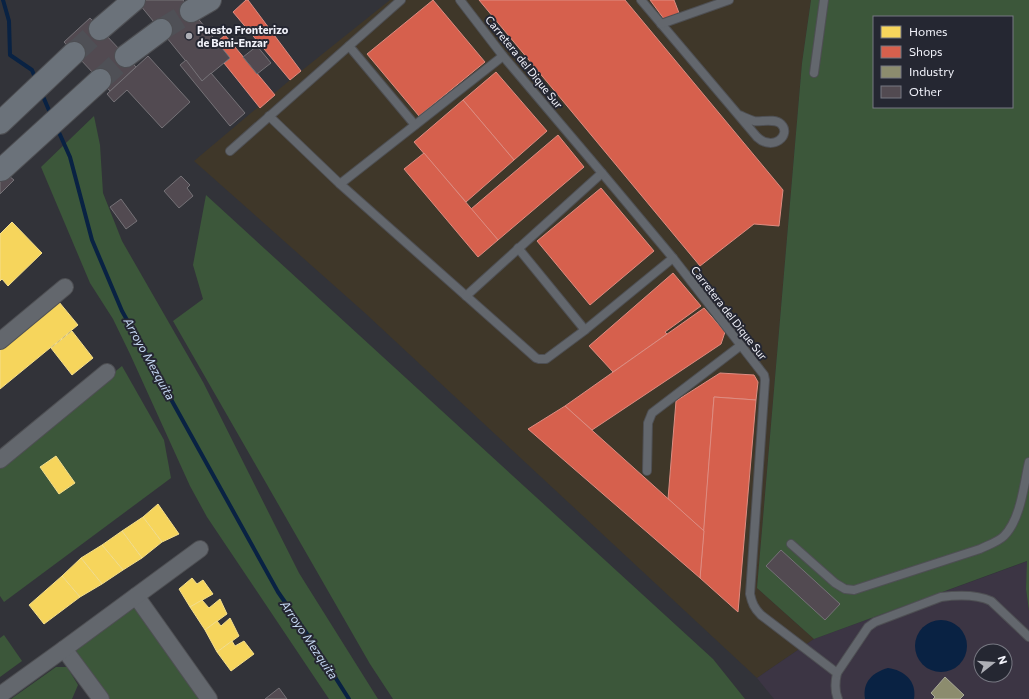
<svg xmlns="http://www.w3.org/2000/svg" width="1029" height="699" viewBox="0 0 1029 699" font-family="Commissioner,sans-serif">
  <style>
    .commercial { fill: #3f3729 }
    .industrial { fill: #3c3544; fill-rule: evenodd }
    .green { fill: #3c573a; fill-rule: evenodd }
    .water { fill: #092243 }
    .homes { fill: #f6d55c; stroke: #f4de8b }
    .shops { fill: #d6604d; stroke: #de8c81 }
    .industry { fill: #8c8c6e; stroke: #aaab98 }
    .lines { fill: none; stroke-linecap: round; stroke-linejoin: round }
    .stream { stroke: #092243; stroke-width: 4 }
    .building { fill: #524a51; stroke: #757277 }
    .primary-tunnel { stroke: #4f5056; stroke-width: 22; stroke-dasharray: 22 11; stroke-linecap: butt }
    .service-casing { stroke: #4e4f53; stroke-width: 10 }
    .minor-casing { stroke: #4e4f53; stroke-width: 18 }
    .primary-casing { stroke: #4e4f53; stroke-width: 24 }
    .service { stroke: #63676d; stroke-width: 8 }
    .minor { stroke: #63676d; stroke-width: 16 }
    .primary { stroke: #6b727a; stroke-width: 22 }
    .poi-dot { fill: #aeafb6; stroke: #252732; stroke-width: 1.5 }
    .labels { text-anchor: middle; stroke-width: 4; stroke-linejoin: round; paint-order: stroke }
    .poi-label { font-size: 11px; font-weight: bold; fill: #f1f2fa; stroke: #252732; text-anchor: start }
    .street-label { font-size: 11px; fill: #f1f2fa; stroke: #252732 }
    .water-label { font-size: 12px; font-style: italic; fill: #c7daf5; stroke: #252732 }
  </style>
  <rect width="100%" height="100%" fill="#323339"/>
  <polygon class="commercial" points="390,0 811,0 802,63 757,588 814,639 757,678 365,313 194,161 290,80"/>
  <path class="industrial" d="M1028,561L1026,589L1029,611V699H774L757,678L814,639ZM981,651H1005V675H981Z"/>
  <g class="green">
    <path d="M811,0H1029V611L1026,589L1027,561L814,639L757,588L802,63ZM874,17H1012V107H874Z"/>
    <polygon points="94,116 100,145 103,193 122,241 203,382 299,573 378,699 329,699 207,517 190,486 130,354 113,319 90,283 41,167"/>
    <polygon points="206,195 713,659 745,699 393,699 370,664 173,321 203,299 193,265"/>
    <polygon points="122,366 164,440 171,478 4,602 0,596 0,463"/>
    <polygon points="135,606 201,699 108,699 73,650"/>
    <polygon points="4,635 22,661 0,677 0,638"/>
    <polygon points="56,667 67,667 78,685 72,699 11,699"/>
  </g>
  <g class="water">
    <circle cx="941" cy="646" r="26"/>
    <path d="M888,668C904,670 917,681 914,699H865C862,682 873,672 888,668Z"/>
  </g>
  <g class="homes">
    <polygon points="12,222 42,253 8,286 2,279 0,281 0,234"/>
    <polygon points="59,302 78,325 0,389 0,350"/>
    <polygon points="72,331 93,358 72,375 51,348"/>
    <polygon points="56,456 75,483 59,494 40,467"/>
    <polygon points="158,504 179,534 162,542 143,517"/>
    <polygon points="143,517 162,542 142,558 122,531"/>
    <polygon points="122,531 142,558 123,570 102,545"/>
    <polygon points="102,545 123,570 102,584 81,558"/>
    <polygon points="81,558 102,584 80,597 62,576"/>
    <polygon points="62,576 80,597 44,624 29,605"/>
    <polygon points="192,578 197,584 203,580 213,594 190,607 179,589"/>
    <polygon points="220,599 227,614 205,630 190,607 202,600 209,608"/>
    <polygon points="230,618 239,636 217,652 205,630 217,621 221,626"/>
    <polygon points="232,641 235,646 244,641 254,654 231,671 217,652"/>
  </g>
  <g class="shops">
    <polygon points="246,0 248,0 301,71 290,80 233,12"/>
    <polygon points="433,0 485,62 419,116 367,54"/>
    <polygon points="479,0 625,0 783,190 779,226 754,224 700,266"/>
    <polygon points="650,0 674,0 679,13 664,19"/>
    <polygon points="225,35 275,95 260,108 224,63 230,58 217,42"/>
    <polygon points="496,72 547,131 514,160 463,100"/>
    <polygon points="463,100 514,160 466,202 414,142"/>
    <polygon points="558,135 584,167 498,240 471,209"/>
    <polygon points="424,153 498,240 478,257 404,169"/>
    <polygon points="601,188 654,251 590,305 537,241"/>
    <polygon points="673,273 701,306 665,332 667,334 613,372 589,346"/>
    <polygon points="704,308 725,332 721,344 592,430 565,406"/>
    <polygon points="720,373 754,375 758,382 756,400 714,397 704,531 668,499 676,401"/>
    <polygon points="714,397 756,400 738,612 700,578"/>
    <polygon points="565,406 704,531 700,578 528,429"/>
  </g>
  <polygon class="industry" points="945,677 964,695 960,699 933,699 935,697 931,693"/>
  <g class="lines">
    <g class="stream">
      <polyline points="3,0 9,21 10,55 32,70 36,80"/>
      <polyline points="42,94 51,115"/>
      <polyline points="57,128 70,157 92,240 122,311 278,592 314,644 349,699"/>
    </g>
  </g>
  <g class="building">
    <polygon points="136,0 183,0 230,58 202,81"/>
    <polygon points="90,18 136,67 110,91 64,42"/>
    <polygon points="257,46 271,63 257,74 243,57"/>
    <polygon points="148,56 190,102 162,128 127,90 114,102 107,94"/>
    <polygon points="186,60 202,81 211,73 245,113 230,126 180,65"/>
    <polygon points="0,169 14,180 0,194"/>
    <polygon points="181,176 190,185 187,188 193,196 179,208 164,191"/>
    <polygon points="121,199 137,221 126,229 110,207"/>
    <polygon points="781,550 840,604 825,620 766,566"/>
    <polygon points="279,688 287,699 265,699"/>
  </g>
  <g class="lines">
    <g class="primary-tunnel">
      <polyline points="161,30 191,11"/>
      <polyline points="74,53 100,29"/>
      <polyline points="100,80 126,56"/>
    </g>
    <defs>
      <g id="service">
        <path d="M460,0L503,56L602,173L673,258L764,375L765,380L750,594C752,603 754,608 761,615L837,673C835,682 834,690 838,699"/>
        <path d="M641,0L757,137C773,152 792,135 781,124C775,118 761,122 754,121C748,119 744,117 739,115"/>
        <polyline points="661,24 729,0"/>
        <polyline points="349,46 415,125"/>
        <polyline points="814,73 824,0"/>
        <polyline points="269,116 340,184 536,358 539,359 546,359 585,330 673,258"/>
        <polyline points="230,151 401,0"/>
        <polyline points="340,184 503,56"/>
        <polyline points="518,248 585,330"/>
        <polyline points="466,296 602,173"/>
        <polyline points="647,471 648,423 652,413 740,346"/>
        <path d="M791,544L835,583L845,589L854,590L980,549C988,545 998,542 1004,536C1021,519 1024,484 1029,462"/>
        <path d="M837,673L868,627L875,622L941,597C957,595 976,594 991,601L1029,637"/>
      </g>
      <g id="minor">
        <polyline points="0,341 65,287"/>
        <polyline points="0,460 107,372"/>
        <polyline points="136,596 209,699"/>
        <polyline points="64,649 101,699"/>
        <polyline points="0,695 64,649 200,549"/>
      </g>
      <g id="primary">
        <polyline points="191,11 210,0"/>
        <polyline points="100,29 134,0"/>
        <polyline points="126,56 161,30"/>
        <polyline points="0,123 74,53"/>
        <polyline points="1,170 100,80"/>
      </g>
    </defs>
    <use href="#service" class="service-casing"/>
    <use href="#minor" class="minor-casing"/>
    <use href="#primary" class="primary-casing"/>
    <use href="#service" class="service"/>
    <use href="#minor" class="minor"/>
    <use href="#primary" class="primary"/>
  </g>
  <circle class="poi-dot" cx="189" cy="36" r="4"/>
  <g class="labels">
    <g class="poi-label">
      <text x="197" y="34">Puesto Fronterizo<tspan x="197" dy="13">de Beni-Enzar</tspan></text>
    </g>
    <g class="street-label">
      <text transform="translate(524 62) rotate(51)" y="4">Carretera del Dique Sur</text>
      <text transform="translate(729 313) rotate(52)" y="4">Carretera del Dique Sur</text>
    </g>
    <g class="water-label">
      <text transform="translate(149 359) rotate(61)" y="4">Arroyo Mezquita</text>
      <text transform="translate(309 640) rotate(56)" y="4">Arroyo Mezquita</text>
    </g>
  </g>
  <rect x="873" y="16" width="140" height="92" fill="#252732" stroke="#777882"/>
  <rect x="881" y="26" width="20" height="12" fill="#f6d55c" stroke="#777882"/>
  <text x="909" y="36" font-size="12" fill="#f1f2fa">Homes</text>
  <rect x="881" y="46" width="20" height="12" fill="#d6604d" stroke="#777882"/>
  <text x="909" y="56" font-size="12" fill="#f1f2fa">Shops</text>
  <rect x="881" y="66" width="20" height="12" fill="#8c8c6e" stroke="#777882"/>
  <text x="909" y="76" font-size="12" fill="#f1f2fa">Industry</text>
  <rect x="881" y="86" width="20" height="12" fill="#524a51" stroke="#777882"/>
  <text x="909" y="96" font-size="12" fill="#f1f2fa">Other</text>
  <g transform="translate(993 663) rotate(73)"><circle r="19" fill="#252732" stroke="#777882"/>
  <path d="M0-3L7 15L0 10L-7 15Z" fill="#aeafb6"/>
  <text y="-6" font-size="11" font-weight="bold" text-anchor="middle" fill="#f1f2fa">N</text>
  </g>
</svg>
